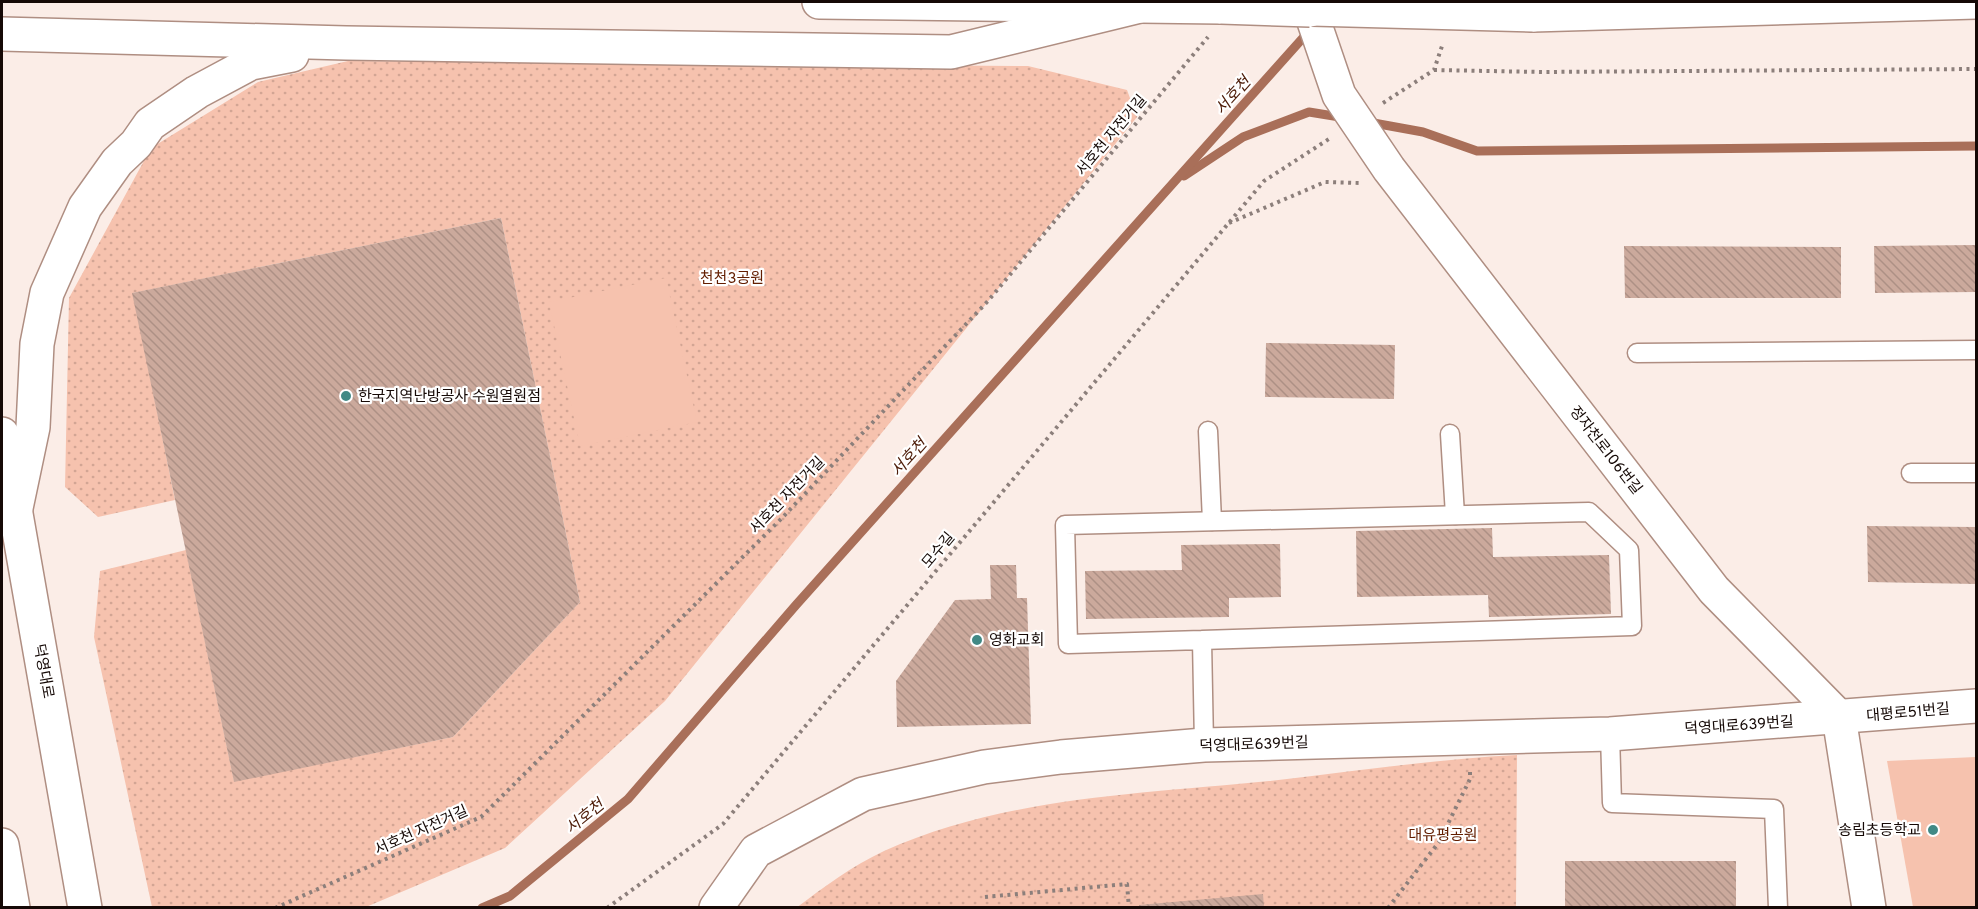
<svg xmlns="http://www.w3.org/2000/svg" width="1978" height="909" viewBox="0 0 1978 909" font-family="Overpass,'Noto Sans KR',sans-serif">
  <style>
    .grass { fill: url(#grass-dots) }
    .garden { fill: #f6c2ae }
    .lines { fill: none; stroke-linecap: round; stroke-linejoin: round }
    .stream { stroke: #a96f59; stroke-width: 9 }
    .building { fill: url(#building-back-hatch) }
    .service-casing { stroke: #af8e82; stroke-width: 21 }
    .minor-casing { stroke: #af8e82; stroke-width: 36 }
    .tertiary-casing { stroke: #af8e82; stroke-width: 36 }
    .secondary-casing { stroke: #af8e82; stroke-width: 36 }
    .path { stroke: #8c7f7b; stroke-width: 4; stroke-dasharray: 3 4.5; stroke-linecap: butt }
    .service { stroke: #fff; stroke-width: 18 }
    .minor { stroke: #fff; stroke-width: 33 }
    .tertiary { stroke: #fff; stroke-width: 33 }
    .secondary { stroke: #fff; stroke-width: 33 }
    .tertiary-bridge-casing { stroke: #af8e82; stroke-width: 36; stroke-linecap: butt }
    .tertiary-bridge { stroke: #fff; stroke-width: 33 }
    .poi-dot { fill: #418985; stroke: #fff; stroke-width: 2 }
    .labels { text-anchor: middle; stroke-width: 4.5; stroke-linejoin: round; paint-order: stroke }
    .street-label { font-size: 15px; fill: #150906; stroke: #fff }
    .park-label { font-size: 15px; fill: #631e00; stroke: #fff }
    .poi-label { font-size: 15px; fill: #150906; stroke: #fff; text-anchor: start }
    .water-label { font-size: 16px; font-style: italic; fill: #4c1b07; stroke: #fff }
  </style>
  <defs>
    <pattern id="grass-dots" width="8" height="8" patternUnits="userSpaceOnUse" patternTransform="scale(1.5)"><rect width="8" height="8" fill="#f6c2ae"/><path d="M2 2h.1M6 6h.1" fill="none" stroke="#d2a594" stroke-width="1.8" stroke-linecap="round"/></pattern>
    <pattern id="building-back-hatch" width="6" height="6" patternUnits="userSpaceOnUse" patternTransform="scale(1.5)"><rect width="6" height="6" fill="#cba99c"/><path d="M-1 5l2 2M0 0l6 6M5-1l2 2" fill="none" stroke="#ad9085"/></pattern>
  </defs>
  <rect width="100%" height="100%" fill="#fbede7"/>
  <g class="grass">
    <polygon points="348,61 1028,66 1127,90 1137,117 665,701 505,848 366,907 152,907 94,637 100,571 186,550 234,781 453,737 580,602 501,218 133,293 175,500 98,517 65,487 69,298 151,148 258,82"/>
    <path d="M1517,755L1516,907L796,908C824,887 852,866 884,851C1004,797 1139,794 1269,781C1352,772 1434,759 1517,755Z"/>
  </g>
  <g class="garden">
    <polygon points="666,278 697,422 580,446 549,302"/>
    <polygon points="1976,757 1976,907 1913,907 1887,761"/>
  </g>
  <g class="lines">
    <g class="stream">
      <polyline points="1368,122 1423,132 1477,151 1976,146"/>
      <polyline points="1184,176 1243,137 1309,112 1346,118"/>
      <polyline points="482,908 510,896 628,799 796,605 1310,30"/>
    </g>
  </g>
  <g class="building">
    <polygon points="501,218 580,602 453,737 234,782 132,293"/>
    <polygon points="1976,245 1976,292 1875,293 1874,246"/>
    <polygon points="1624,246 1841,247 1841,298 1625,298"/>
    <polygon points="1266,343 1395,345 1394,399 1265,397"/>
    <polygon points="1867,526 1976,527 1976,584 1868,582"/>
    <polygon points="1492,528 1493,557 1609,555 1611,614 1489,617 1488,595 1357,597 1356,531"/>
    <polygon points="1280,544 1281,597 1229,598 1229,617 1086,619 1085,571 1182,570 1181,545"/>
    <polygon points="990,565 1016,565 1017,598 1027,598 1031,724 897,727 896,681 955,600 991,599"/>
    <polygon points="1565,861 1736,861 1736,908 1565,907"/>
    <polygon points="1263,894 1264,908 1140,908 1139,905"/>
  </g>
  <g class="lines">
    <defs>
      <g id="service">
        <polyline points="1637,353 1976,350"/>
        <polyline points="1208,431 1212,521"/>
        <polyline points="1450,434 1455,515"/>
        <polyline points="1911,473 1976,473"/>
        <polyline points="1202,640 1068,644 1065,525 1589,512 1629,550 1632,626 1202,640 1204,745"/>
        <polyline points="1610,734 1612,803 1774,809 1778,908"/>
      </g>
      <g id="minor">
        <polyline points="1310,10 1339,95 1389,169 1714,590 1839,717"/>
        <polyline points="1839,717 1869,908"/>
        <polyline points="716,908 756,851 863,794 984,767 1061,757 1204,745 1610,734 1976,706"/>
      </g>
      <g id="tertiary">
        <polyline points="819,2 1221,7"/>
        <polyline points="1533,15 1976,2"/>
        <polyline points="2,34 346,43 951,52 1140,6"/>
        <polyline points="16,508 33,427 37,344 47,293 85,207 117,162 136,144 150,124 197,92 251,63 292,55"/>
      </g>
      <g id="secondary">
        <polyline points="2,434 85,908"/>
        <polyline points="2,845 13,908"/>
      </g>
    </defs>
    <use href="#service" class="service-casing"/>
    <use href="#minor" class="minor-casing"/>
    <use href="#tertiary" class="tertiary-casing"/>
    <use href="#secondary" class="secondary-casing"/>
    <g class="path">
      <polyline points="1434,70 1542,72 1976,69"/>
      <polyline points="1383,103 1434,70 1443,43"/>
      <polyline points="1229,223 1325,182 1360,183"/>
      <polyline points="985,897 1127,884 1129,908"/>
      <polyline points="275,908 481,817 781,519 988,301 1208,37"/>
      <polyline points="607,908 723,824 1264,181 1332,137"/>
      <polyline points="1388,908 1439,842 1470,779 1470,768"/>
    </g>
    <use href="#service" class="service"/>
    <use href="#minor" class="minor"/>
    <use href="#tertiary" class="tertiary"/>
    <use href="#secondary" class="secondary"/>
    <defs>
      <g id="tertiary-bridge">
        <polyline points="1221,7 1310,10"/>
        <polyline points="1312,9 1533,15"/>
      </g>
    </defs>
    <use href="#tertiary-bridge" class="tertiary-bridge-casing"/>
    <use href="#tertiary-bridge" class="tertiary-bridge"/>
  </g>
  <g class="poi-dot">
    <circle cx="346" cy="396" r="6"/>
    <circle cx="977" cy="640" r="6"/>
    <circle cx="1933" cy="830" r="6"/>
  </g>
  <g class="labels">
    <g class="street-label">
      <text transform="translate(1111 135) rotate(-50)" y="5">서호천 자전거길</text>
      <text transform="translate(1606 450) rotate(52)" y="5">정자천로106번길</text>
      <text transform="translate(787 495) rotate(-46)" y="5">서호천 자전거길</text>
      <text transform="translate(938 550) rotate(-50)" y="5">모수길</text>
      <text transform="translate(44 671) rotate(80)" y="5">덕영대로</text>
      <text transform="translate(1908 712) rotate(-5)" y="5">대평로51번길</text>
      <text transform="translate(1739 725) rotate(-4)" y="5">덕영대로639번길</text>
      <text transform="translate(1254 744) rotate(-2)" y="5">덕영대로639번길</text>
      <text transform="translate(421 830) rotate(-24)" y="5">서호천 자전거길</text>
    </g>
    <g class="park-label">
      <text x="732" y="283">천천3공원</text>
      <text x="1443" y="840">대유평공원</text>
    </g>
    <g class="poi-label">
      <text x="358" y="401">한국지역난방공사 수원열원점</text>
      <text x="989" y="645">영화교회</text>
      <text x="1921" y="835" text-anchor="end">송림초등학교</text>
    </g>
    <g class="water-label">
      <text transform="translate(1232 95) rotate(-48)" y="6">서호천</text>
      <text transform="translate(908 457) rotate(-48)" y="6">서호천</text>
      <text transform="translate(584 816) rotate(-39)" y="6">서호천</text>
    </g>
  </g>
  <rect width="1978" height="909" fill="none" stroke="#150906" stroke-width="6"/>
</svg>
